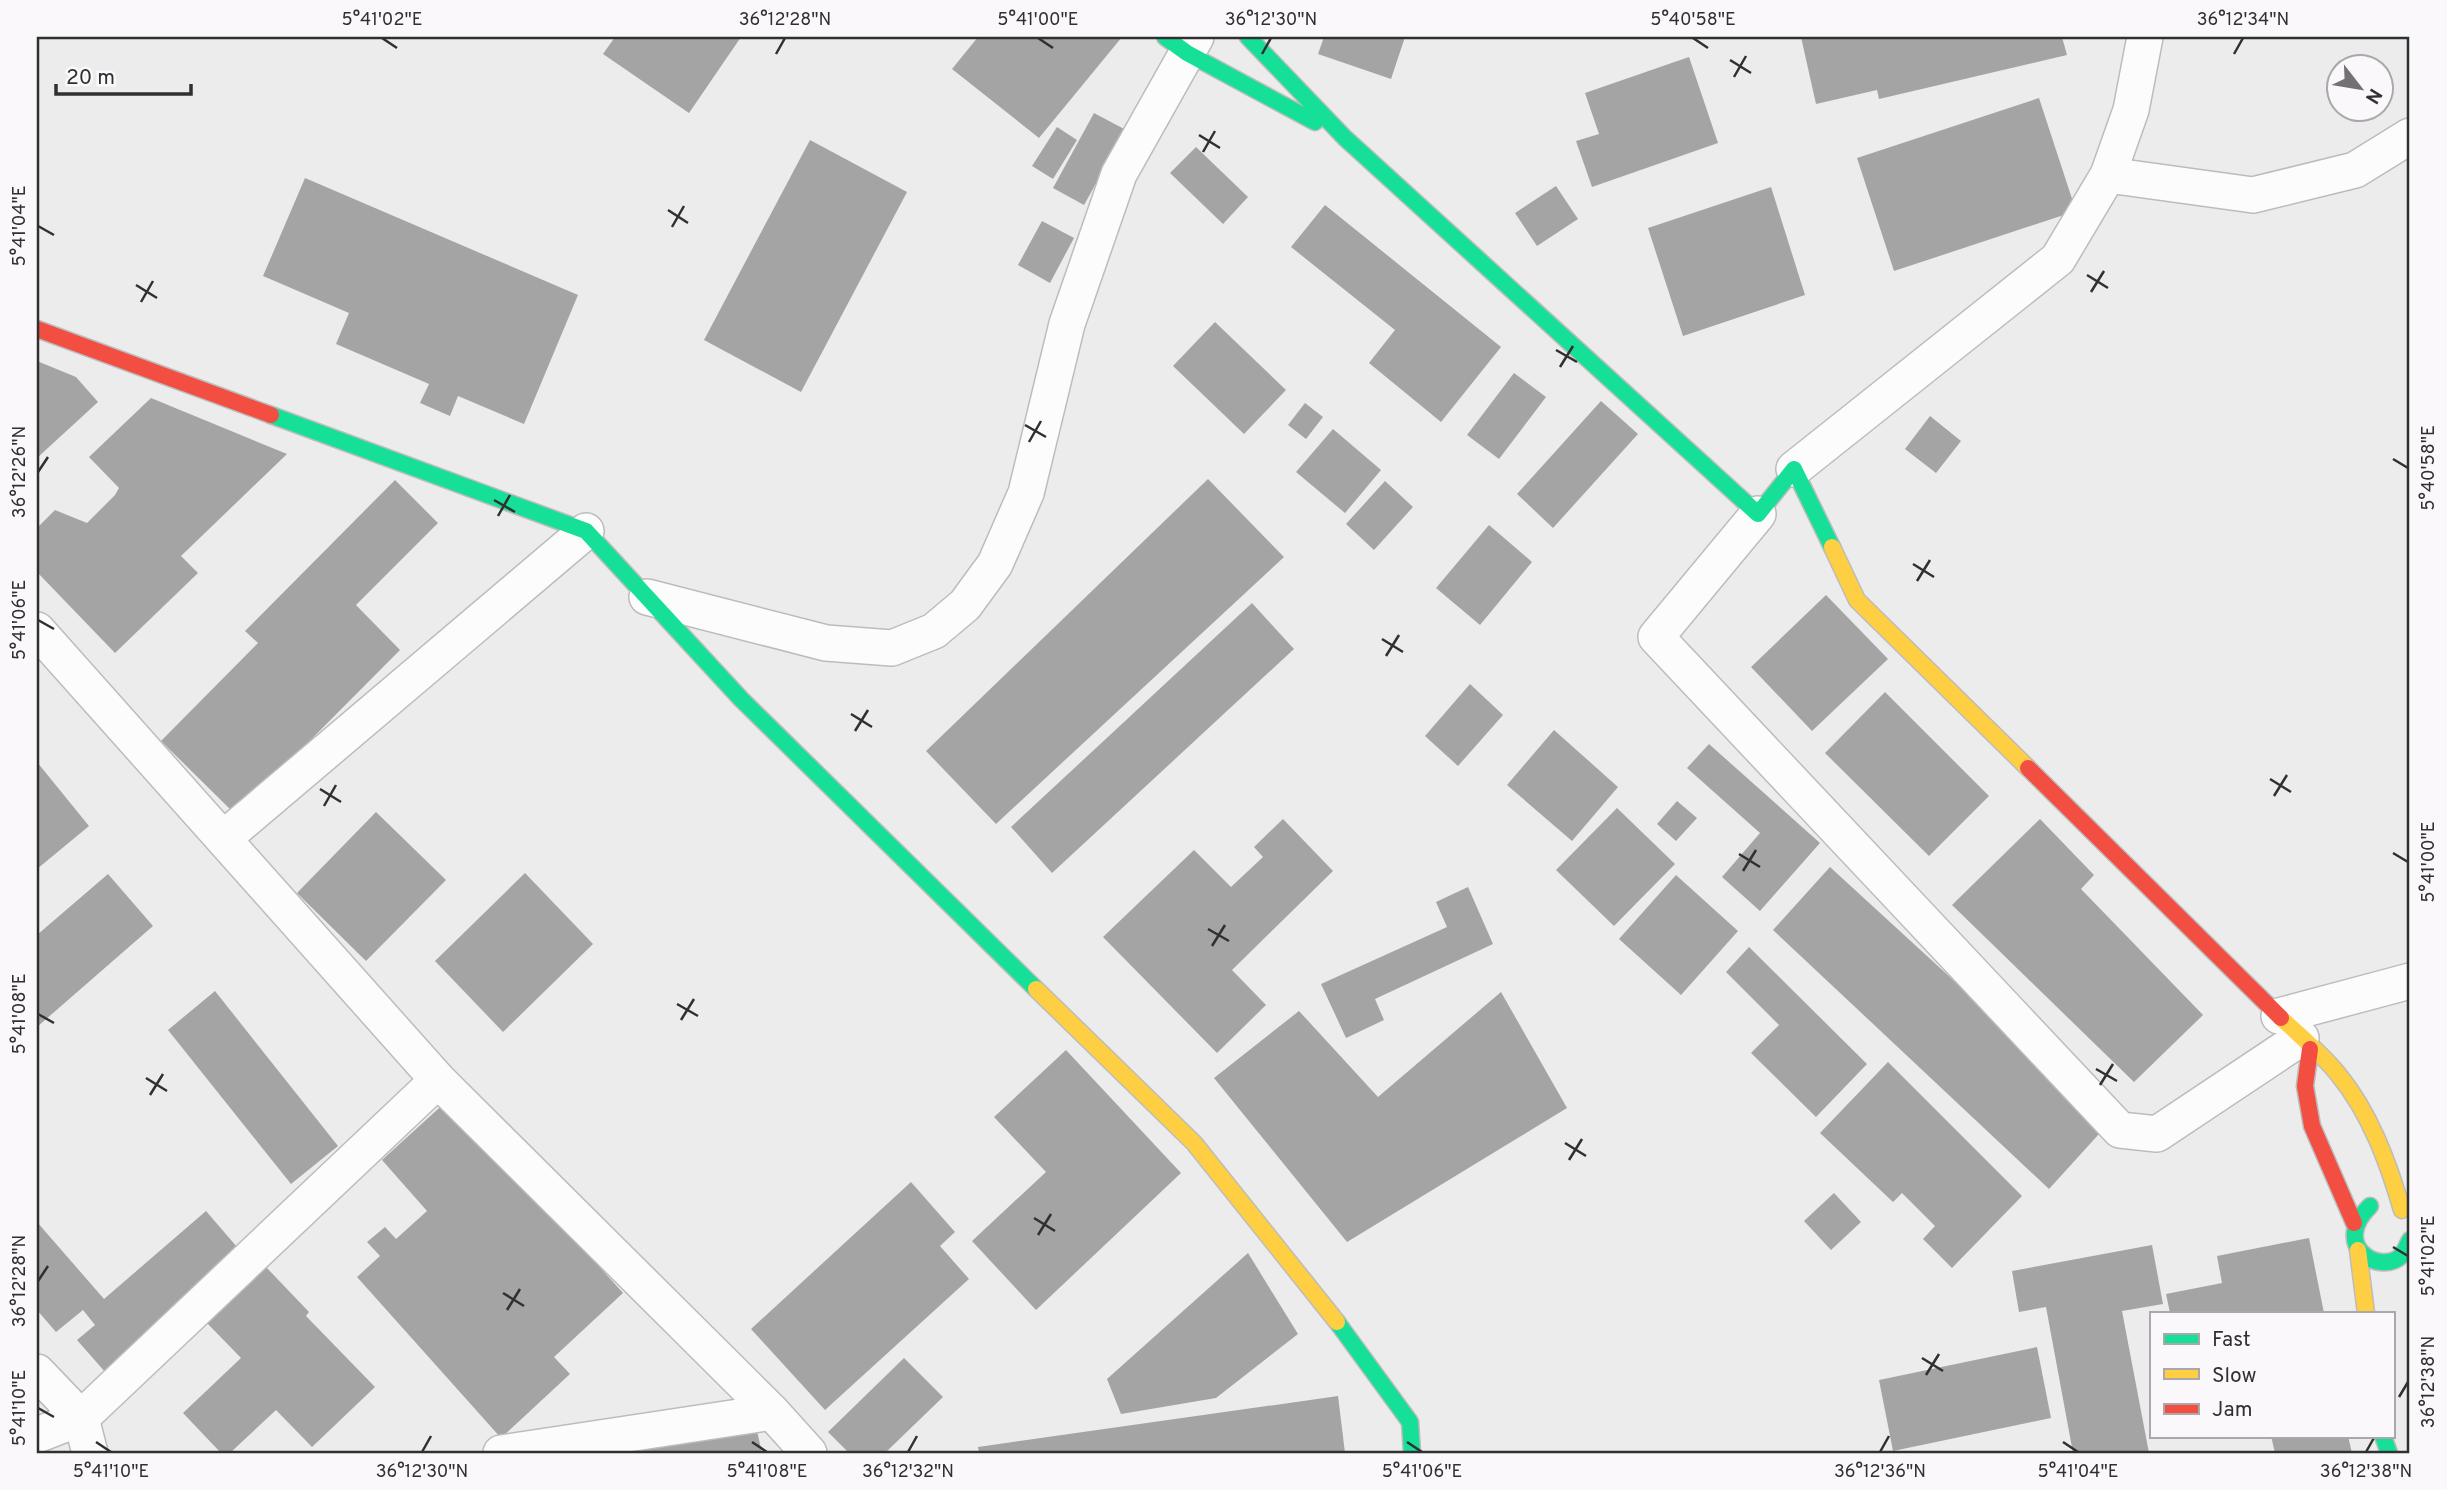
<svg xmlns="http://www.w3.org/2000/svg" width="2447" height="1490" viewBox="0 0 2447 1490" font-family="Overpass,sans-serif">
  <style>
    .building { fill: #a5a4a4 }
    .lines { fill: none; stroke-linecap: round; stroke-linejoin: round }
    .street-casing { stroke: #bdbcbd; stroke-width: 38 }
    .fast-casing { stroke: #bdbcbd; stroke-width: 19 }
    .slow-casing { stroke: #bdbcbd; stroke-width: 19 }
    .jam-casing { stroke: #bdbcbd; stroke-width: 19 }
    .street { stroke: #fcfcfc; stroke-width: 35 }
    .fast { stroke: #16e098; stroke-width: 16 }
    .slow { stroke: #ffcf43; stroke-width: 16 }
    .jam { stroke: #f24e42; stroke-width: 16 }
    .ticks { fill: none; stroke: #313031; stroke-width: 2.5 }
    .neatline { fill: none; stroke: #313031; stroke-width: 2.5 }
    .ticks-label { font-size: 18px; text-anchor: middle; fill: #313031 }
  </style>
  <rect width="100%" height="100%" fill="#edeced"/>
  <g class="building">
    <polygon points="615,37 741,37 689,113 603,54"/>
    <polygon points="978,37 1122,37 1039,138 952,69"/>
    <polygon points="1324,37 1405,37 1391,79 1318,54"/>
    <polygon points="1801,37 2062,37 2067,55 1879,99 1877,90 1816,104"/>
    <polygon points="1689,57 1718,143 1592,187 1576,141 1599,134 1585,93"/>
    <polygon points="2039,98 2076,211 1894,271 1857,158"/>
    <polygon points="1094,113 1126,130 1084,205 1053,188"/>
    <polygon points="1057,127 1077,140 1053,179 1032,166"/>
    <polygon points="810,140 907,192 801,392 704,340"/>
    <polygon points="1196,147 1248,197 1223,224 1170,173"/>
    <polygon points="305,178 578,295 524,424 458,396 450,416 420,403 429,384 336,344 349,313 263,276"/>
    <polygon points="1556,186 1578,219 1537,246 1515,213"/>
    <polygon points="1771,187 1805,295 1683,336 1648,228"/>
    <polygon points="1325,205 1501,347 1441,422 1369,363 1395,330 1291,247"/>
    <polygon points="1042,221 1074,238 1050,283 1018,265"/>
    <polygon points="1215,322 1286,390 1244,434 1173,366"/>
    <polygon points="37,361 76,377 98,402 37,458"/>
    <polygon points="1514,373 1546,397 1499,459 1467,435"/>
    <polygon points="151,398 287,454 181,556 198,573 115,653 37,572 37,528 55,510 87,523 115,495 119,488 89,457"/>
    <polygon points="1601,401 1638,434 1553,528 1517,494"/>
    <polygon points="1305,403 1323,417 1306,439 1288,425"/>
    <polygon points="1930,416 1961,441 1936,473 1905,449"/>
    <polygon points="1333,429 1381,470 1345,513 1296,472"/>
    <polygon points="1208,479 1284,557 996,824 926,751"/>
    <polygon points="395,480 438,523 356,605 400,650 236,815 161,741 258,643 245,631"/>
    <polygon points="1385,481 1413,507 1374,550 1346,524"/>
    <polygon points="1489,525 1532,562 1480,625 1436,588"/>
    <polygon points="1826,595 1888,659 1812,731 1751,667"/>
    <polygon points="1252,603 1294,649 1052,873 1011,827"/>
    <polygon points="1470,684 1503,715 1458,766 1425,736"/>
    <polygon points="1885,692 1989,796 1929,856 1825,753"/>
    <polygon points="1554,730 1618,787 1572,841 1507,785"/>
    <polygon points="1709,744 1820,843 1760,911 1722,877 1760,833 1687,768"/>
    <polygon points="37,762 89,826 37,869"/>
    <polygon points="1677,801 1697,818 1676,841 1657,824"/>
    <polygon points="1617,808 1675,864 1614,926 1556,870"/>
    <polygon points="376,812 446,880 366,961 297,893"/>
    <polygon points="1283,819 1333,871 1232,970 1266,1005 1217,1053 1103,937 1194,850 1231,887 1263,857 1254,847"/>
    <polygon points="2040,819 2094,875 2081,889 2203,1015 2134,1082 1952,905"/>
    <polygon points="1830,867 2109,1123 2049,1189 1773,930"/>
    <polygon points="525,873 593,944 503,1032 435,961"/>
    <polygon points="108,874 153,926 37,1027 37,935"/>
    <polygon points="1676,875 1738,931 1681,995 1619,939"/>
    <polygon points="1468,887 1493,944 1375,999 1384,1020 1346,1038 1321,984 1447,927 1436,902"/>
    <polygon points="1749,947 1867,1064 1816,1117 1751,1053 1779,1025 1726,972"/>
    <polygon points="215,991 338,1146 291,1184 168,1030"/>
    <polygon points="1501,992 1567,1108 1347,1242 1214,1078 1299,1011 1378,1097"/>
    <polygon points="1066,1050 1181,1173 1036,1310 972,1241 1046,1172 994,1117"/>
    <polygon points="1888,1062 2022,1196 1952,1268 1923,1239 1935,1226 1902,1193 1893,1202 1820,1133"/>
    <polygon points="449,1099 623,1293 554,1357 570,1374 501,1438 357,1277 380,1256 367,1242 385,1227 396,1239 427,1211 382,1160"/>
    <polygon points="911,1182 955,1232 940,1246 969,1279 825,1410 751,1329"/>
    <polygon points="1834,1193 1861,1222 1831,1250 1804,1221"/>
    <polygon points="206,1211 243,1254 106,1373 77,1340 95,1325 83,1310 56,1332 37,1310 37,1222 104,1299"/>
    <polygon points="2309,1238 2324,1313 2170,1313 2166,1294 2222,1283 2217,1256"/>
    <polygon points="2152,1245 2163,1304 2122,1311 2149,1453 2073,1453 2046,1307 2019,1312 2012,1271"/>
    <polygon points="1248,1253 1298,1334 1216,1398 1121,1414 1107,1379"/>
    <polygon points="265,1266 309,1312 306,1316 375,1387 312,1447 276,1410 230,1453 221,1453 183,1413 241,1358 206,1322"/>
    <polygon points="2037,1347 2051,1418 1893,1451 1879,1380"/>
    <polygon points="904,1358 943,1397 885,1453 849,1453 828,1432"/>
    <polygon points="1338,1396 1345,1453 979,1453 978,1447"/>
    <polygon points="755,1422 762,1453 625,1453 625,1452"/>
    <polygon points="2271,1436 2348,1436 2352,1453 2275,1453"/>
  </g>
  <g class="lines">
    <defs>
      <g id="street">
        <polyline points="2108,175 2253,195 2355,170 2410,136"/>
        <polyline points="1794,469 2058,259 2108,175 2131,110 2145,37"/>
        <polyline points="1758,514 1656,637 2120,1130 2157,1134 2301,1038"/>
        <polyline points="647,597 826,643 892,648 934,631 965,605 995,564 1026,493 1067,324 1119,174 1196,37"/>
        <polyline points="37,630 438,1080 772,1412 809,1453"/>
        <polyline points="224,838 586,531"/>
        <polyline points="2279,1016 2410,981"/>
        <polyline points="37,1372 81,1418 90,1453"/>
        <polyline points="37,1435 81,1418 438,1080"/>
        <polyline points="501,1453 772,1412"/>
      </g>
      <g id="fast">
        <polyline points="1165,37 1187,53 1315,122"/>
        <polyline points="1248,37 1345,138 1758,514 1794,469 1832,547"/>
        <polyline points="271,415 586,531 741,699 1036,989"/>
        <path d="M2370,1206C2329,1246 2381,1277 2402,1255C2405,1251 2408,1244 2410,1240"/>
        <polyline points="1337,1322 1410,1422 1412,1453"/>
        <polyline points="2383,1436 2389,1453"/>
      </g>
      <g id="slow">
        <polyline points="1832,547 1857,600 2028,768"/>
        <polyline points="1036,989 1194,1143 1337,1322"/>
        <path d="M2281,1018C2300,1036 2322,1054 2338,1074C2370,1113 2388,1162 2402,1210"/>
        <polyline points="2358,1250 2366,1313"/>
      </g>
      <g id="jam">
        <polyline points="37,329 271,415"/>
        <polyline points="2028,768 2281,1018"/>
        <polyline points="2310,1049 2305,1086 2312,1126 2354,1223"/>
      </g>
    </defs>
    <use href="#street" class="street-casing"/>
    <use href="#fast" class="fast-casing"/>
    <use href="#slow" class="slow-casing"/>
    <use href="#jam" class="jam-casing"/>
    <use href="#street" class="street"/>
    <use href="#fast" class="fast"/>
    <use href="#slow" class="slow"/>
    <use href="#jam" class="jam"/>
  </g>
  <path class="ticks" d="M382,38L397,48M1038,38L1053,48M1693,38L1708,48M776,54L785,38M1262,54L1271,38M2234,54L2243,38M1730,60L1751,73M1734,77L1746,56M1199,135L1220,148M1203,152L1215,131M668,210L688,223M38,226L54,235M672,227L684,206M2087,275L2108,288M136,285L157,298M2091,292L2104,271M141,302L153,281M1556,350L1577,362M1560,367L1573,346M1025,425L1046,437M1029,442L1041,421M2393,459L2408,468M38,472L48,457M494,500L515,512M498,516L510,495M1913,564L1934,577M1917,581L1930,560M38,620L54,629M1382,639L1403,652M1386,656L1399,635M851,714L872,727M855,731L868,710M2270,779L2291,792M320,789L341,802M2274,796L2287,775M324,806L336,785M2393,853L2408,862M1739,854L1760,867M1743,871L1756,850M1208,929L1229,941M1212,946L1225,925M677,1004L698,1016M38,1014L54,1023M681,1020L694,999M2096,1069L2117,1081M146,1078L167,1091M2100,1085L2113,1064M150,1095L163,1074M1565,1143L1586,1156M1569,1160L1582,1139M1034,1218L1055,1231M1038,1235L1051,1214M2393,1247L2408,1256M38,1281L48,1266M503,1293L524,1306M507,1310L520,1289M1922,1358L1943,1371M1926,1375L1939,1354M2399,1397L2408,1382M38,1408L54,1417M96,1442L111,1452M752,1442L767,1452M1407,1442L1422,1452M2063,1442L2078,1452M422,1452L431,1436M908,1452L917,1436M1880,1452L1889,1436M2366,1452L2375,1436"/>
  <rect width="2447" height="1490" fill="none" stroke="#faf8fb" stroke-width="77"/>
  <rect x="2150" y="1312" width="245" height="126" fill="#faf8fb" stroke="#aaa8aa" stroke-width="2"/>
  <rect x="2164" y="1334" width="35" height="10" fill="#16e098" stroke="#aaa8aa" stroke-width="2"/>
  <text x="2212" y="1346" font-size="21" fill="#313031">Fast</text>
  <rect x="2164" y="1369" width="35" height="10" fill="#ffcf43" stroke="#aaa8aa" stroke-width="2"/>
  <text x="2212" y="1382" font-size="21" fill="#313031">Slow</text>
  <rect x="2164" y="1404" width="35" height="10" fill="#f24e42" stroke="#aaa8aa" stroke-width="2"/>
  <text x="2212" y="1416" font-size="21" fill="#313031">Jam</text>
  <g transform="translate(2360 88) rotate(121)"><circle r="33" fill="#faf8fb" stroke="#aaa8aa" stroke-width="2"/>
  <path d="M0-5L12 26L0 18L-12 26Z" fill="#737273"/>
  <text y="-10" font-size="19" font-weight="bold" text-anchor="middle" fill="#313031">N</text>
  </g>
  <path d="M56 84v10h135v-10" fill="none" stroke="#313031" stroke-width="3.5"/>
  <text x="66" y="84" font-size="21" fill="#313031" stroke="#faf8fb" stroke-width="5" paint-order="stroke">20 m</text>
  <rect x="38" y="38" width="2370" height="1414" class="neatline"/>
  <g class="ticks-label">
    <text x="382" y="25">5°41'02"E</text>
    <text x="785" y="25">36°12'28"N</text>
    <text x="1038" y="25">5°41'00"E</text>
    <text x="1271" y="25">36°12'30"N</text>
    <text x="1693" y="25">5°40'58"E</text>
    <text x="2243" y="25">36°12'34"N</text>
    <text transform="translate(19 226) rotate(-90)" y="6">5°41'04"E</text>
    <text transform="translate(2428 468) rotate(-90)" y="6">5°40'58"E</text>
    <text transform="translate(19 472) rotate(-90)" y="6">36°12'26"N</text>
    <text transform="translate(19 620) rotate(-90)" y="6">5°41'06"E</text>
    <text transform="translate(2428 862) rotate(-90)" y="6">5°41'00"E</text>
    <text transform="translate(19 1014) rotate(-90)" y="6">5°41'08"E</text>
    <text transform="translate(2428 1256) rotate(-90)" y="6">5°41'02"E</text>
    <text transform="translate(19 1281) rotate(-90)" y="6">36°12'28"N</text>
    <text transform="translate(2428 1382) rotate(-90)" y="6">36°12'38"N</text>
    <text transform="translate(19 1408) rotate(-90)" y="6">5°41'10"E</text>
    <text x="111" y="1477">5°41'10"E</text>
    <text x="422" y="1477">36°12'30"N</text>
    <text x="767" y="1477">5°41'08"E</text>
    <text x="908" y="1477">36°12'32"N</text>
    <text x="1422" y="1477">5°41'06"E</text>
    <text x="1880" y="1477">36°12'36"N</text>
    <text x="2078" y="1477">5°41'04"E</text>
    <text x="2366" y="1477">36°12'38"N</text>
  </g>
</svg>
